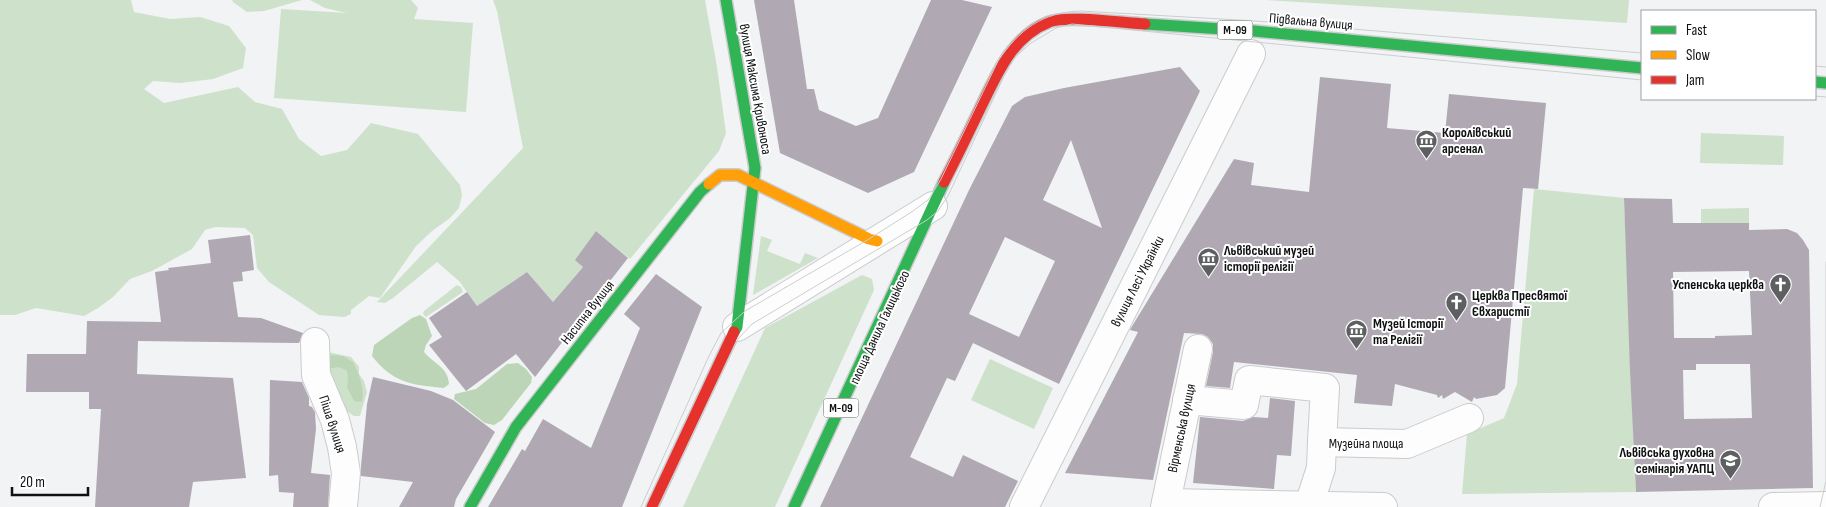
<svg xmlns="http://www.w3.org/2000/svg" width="1826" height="507" viewBox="0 0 1826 507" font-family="'Sofia Sans Condensed',sans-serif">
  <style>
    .green { fill: #cee1cb }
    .forest { fill: #bcd5b7 }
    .building { fill: #b0a9b3; fill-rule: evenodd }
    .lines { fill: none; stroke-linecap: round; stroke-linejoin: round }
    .street-casing { stroke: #cacbcd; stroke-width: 30 }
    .fast-casing { stroke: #cacbcd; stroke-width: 14 }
    .slow-casing { stroke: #cacbcd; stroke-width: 14 }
    .jam-casing { stroke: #cacbcd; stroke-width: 14 }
    .street { stroke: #fdfdfe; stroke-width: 28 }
    .fast { stroke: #30b455; stroke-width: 11 }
    .slow { stroke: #ff9f0a; stroke-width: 11 }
    .jam { stroke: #e5322d; stroke-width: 11 }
    .tram { stroke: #cccece; stroke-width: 1 }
    .labels { text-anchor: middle; stroke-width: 4; stroke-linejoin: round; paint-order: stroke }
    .shield { fill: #fff; stroke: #565858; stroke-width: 1 }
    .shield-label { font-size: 12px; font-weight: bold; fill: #0e1011 }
    .street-label { font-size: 14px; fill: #0e1011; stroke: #fff }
    .poi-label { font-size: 14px; font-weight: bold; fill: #0e1011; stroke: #fff; text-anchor: start }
  </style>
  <rect width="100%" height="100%" fill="#f1f3f5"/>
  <g class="green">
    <polygon points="0,0 131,0 134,12 170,19 200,17 229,26 246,48 243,68 213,79 180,83 153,81 144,89 164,103 238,87 255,102 282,109 299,139 321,156 347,150 371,123 418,134 460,185 462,195 459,208 450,218 432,231 416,246 380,298 369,296 351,310 351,314 344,317 319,315 269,282 257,268 253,235 245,228 215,227 205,230 192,249 152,271 130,279 113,297 98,308 84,316 36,308 15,315 0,315"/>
    <polygon points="232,0 302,0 264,11 247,12 233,2"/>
    <polygon points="310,0 411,0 418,8 414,19 473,23 466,112 274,98 281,9 347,13 325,8"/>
    <polygon points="493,0 705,0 717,67 726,133 719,151 630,259 596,231 576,260 583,267 581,269 553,302 527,272 477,306 459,281 437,262 393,298 385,303 377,302 523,148 497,11"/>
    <polygon points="1266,0 1629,0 1627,23"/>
    <polygon points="1701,133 1784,136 1783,165 1700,163"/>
    <polygon points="1534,189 1624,198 1636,492 1462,494 1467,434 1504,418 1517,384"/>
    <polygon points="1749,208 1749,223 1701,223 1701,209"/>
    <polygon points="761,236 772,240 767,251 800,264 805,253 818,258 753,295"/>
    <polygon points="862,275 872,279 874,290 775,507 683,507 765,328"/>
    <polygon points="457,285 461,287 463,292 426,317 423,314 424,311"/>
    <polygon points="328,352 351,357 359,367 359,374 364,381 367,392 360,416 354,416 342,408 320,360"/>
    <polygon points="990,359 1053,388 1034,429 971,400"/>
  </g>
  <g class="forest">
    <path d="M420,315L426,319L432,336L426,345L424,352C434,364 448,367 449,384L444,388C412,385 393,383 372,356L374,345L412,318Z"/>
    <path d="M334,355L343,356L353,362C359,374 365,389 362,402L354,401L347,387L348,379L347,371L339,367L326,369V357Z"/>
    <polygon points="518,363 526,369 532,377 531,383 502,420 494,425 485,423 454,399 455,394 476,389 507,364"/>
  </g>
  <g class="building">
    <polygon points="754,0 794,0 807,89 814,89 819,110 856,126 878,118 931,0 962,0 992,7 914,172 868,193 780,153"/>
    <path d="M1180,67L1200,91L1059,384L973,343L955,381L947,378L910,457L953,477L963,455L1018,481L1005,507H820L969,190L1012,106L1025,97L1064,88ZM1071,140L1102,228L1043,200ZM1005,237L1055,261L1019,337L969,314Z"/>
    <polygon points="1320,77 1391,84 1387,128 1445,133 1449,94 1546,103 1538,189 1523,188 1505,388 1497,395 1476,399 1474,397 1472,402 1455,392 1443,399 1442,395 1438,398 1437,395 1395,384 1392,406 1354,403 1357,375 1234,362 1230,388 1206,386 1213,352 1213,344 1208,337 1202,334 1184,333 1153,480 1065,473 1138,332 1130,330 1131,328 1234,159 1254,163 1251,185 1309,192"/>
    <path d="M1624,198L1672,199L1673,223H1749V230L1787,229L1797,233L1803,240L1809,250L1813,488L1636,492L1630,371ZM1749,271L1752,335L1715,336V338H1674L1673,272ZM1696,364H1750L1752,418L1684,419L1683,370H1696Z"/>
    <polygon points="596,231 628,258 535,377 516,354 466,391 429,345 442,337 429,318 467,292 477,306 527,272 553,302 583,267 575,260"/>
    <polygon points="250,235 254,270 242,272 243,281 233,282 238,317 261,318 303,333 299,343 138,341 137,374 233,378 246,478 193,482 189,507 95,507 101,409 89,409 89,392 26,392 27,354 86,354 87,321 161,322 155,272 169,270 168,268 211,263 208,240"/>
    <polygon points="656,274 702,307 622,507 488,507 522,449 525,451 543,419 591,448 640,328 624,314"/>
    <polygon points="373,377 431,391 453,400 495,432 456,499 454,507 399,507 413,482 361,476 361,466 367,404"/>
    <polygon points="270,380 302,382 309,398 309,406 312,407 315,412 316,429 311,473 330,475 328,507 293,507 294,493 279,492 278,475 269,476"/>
    <polygon points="1270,398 1295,401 1291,456 1277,455 1274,489 1193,483 1200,417 1243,421 1253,417 1268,418"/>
  </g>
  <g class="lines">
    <defs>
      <g id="street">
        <polyline points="737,327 933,206"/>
        <polyline points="315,342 316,375 335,420 342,447 346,473 343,507"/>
        <polyline points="1187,400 1244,405 1249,380 1325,388 1322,442"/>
        <polyline points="1166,503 1383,507"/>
        <polyline points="1309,505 1321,468 1322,442 1407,444 1469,418"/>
        <polyline points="1024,507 1251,54"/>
        <polyline points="1165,507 1198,349"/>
        <polyline points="1773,507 1826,506"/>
      </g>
      <g id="fast">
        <polyline points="726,0 755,168 737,327 734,332"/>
        <polyline points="1145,24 1254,31 1642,68"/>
        <polyline points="1815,82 1826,83"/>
        <polyline points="470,507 516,427 700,192 709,184"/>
        <polyline points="794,507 944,182"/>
      </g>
      <polyline id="slow" points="709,184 720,175 738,175 869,239 877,241"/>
      <g id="jam">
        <path d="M944,182C956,159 967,136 978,113C995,79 1010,37 1049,22C1066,15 1124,23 1145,24"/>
        <polyline points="652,507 734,332"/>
      </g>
    </defs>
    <use href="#street" class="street-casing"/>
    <use href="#fast" class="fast-casing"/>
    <use href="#slow" class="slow-casing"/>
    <use href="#jam" class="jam-casing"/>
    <use href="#street" class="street"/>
    <use href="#fast" class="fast"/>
    <use href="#slow" class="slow"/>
    <use href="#jam" class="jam"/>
    <g class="tram">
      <polyline points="1815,66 1826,67"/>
      <polyline points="1815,96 1826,97"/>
      <path d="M641,507L708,358L721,333L745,311L869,239L913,211L929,199L941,179L998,61C1019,30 1042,12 1081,11L1256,21L1642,53"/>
      <polyline points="658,507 738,339 752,324 927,220 938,211 948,196 1004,76 1015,57 1031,43 1056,28 1072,24 1642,80"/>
      <polyline points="1820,507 1826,481 1826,262"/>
    </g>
  </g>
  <defs>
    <symbol id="museum-pin" viewBox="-11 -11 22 30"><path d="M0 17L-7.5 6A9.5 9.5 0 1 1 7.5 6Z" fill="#5d5f61" stroke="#fff"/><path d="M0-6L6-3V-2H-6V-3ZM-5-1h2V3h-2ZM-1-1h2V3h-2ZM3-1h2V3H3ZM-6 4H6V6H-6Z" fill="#fff"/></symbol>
    <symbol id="church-pin" viewBox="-11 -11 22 30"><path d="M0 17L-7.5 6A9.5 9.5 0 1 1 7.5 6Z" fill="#5d5f61" stroke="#fff"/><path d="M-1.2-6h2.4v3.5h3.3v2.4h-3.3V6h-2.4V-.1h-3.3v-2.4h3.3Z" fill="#fff"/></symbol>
    <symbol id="university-pin" viewBox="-11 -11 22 30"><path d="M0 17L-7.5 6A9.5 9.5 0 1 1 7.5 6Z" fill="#5d5f61" stroke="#fff"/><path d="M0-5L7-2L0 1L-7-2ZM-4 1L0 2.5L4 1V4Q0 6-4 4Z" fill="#fff"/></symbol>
  </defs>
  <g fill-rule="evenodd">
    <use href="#museum-pin" x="1414" y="128" width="25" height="34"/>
    <use href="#museum-pin" x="1196" y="246" width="25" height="34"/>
    <use href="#church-pin" x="1768" y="272" width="25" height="34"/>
    <use href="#church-pin" x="1444" y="290" width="25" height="34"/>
    <use href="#museum-pin" x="1344" y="318" width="25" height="34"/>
    <use href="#university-pin" x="1718" y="448" width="25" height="34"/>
  </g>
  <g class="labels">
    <g class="shield">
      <rect x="1217.5" y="20.5" width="35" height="19" rx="4"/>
      <rect x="823.5" y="398.5" width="35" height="19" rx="4"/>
    </g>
    <g class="shield-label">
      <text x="1235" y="34">М-09</text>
      <text x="841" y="412">М-09</text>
    </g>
    <g class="street-label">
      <text transform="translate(1311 21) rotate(5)" y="5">Підвальна вулиця</text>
      <text transform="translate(756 89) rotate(80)" y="5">вулиця Максима Кривоноса</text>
      <text transform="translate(1137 281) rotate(-63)" y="5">вулиця Лесі Українки</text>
      <text transform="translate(587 312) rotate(-52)" y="5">Насипна вулиця</text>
      <text transform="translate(879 327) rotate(-65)" y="5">площа Данила Галицького</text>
      <text transform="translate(333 424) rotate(72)" y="5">Піша вулиця</text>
      <text transform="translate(1181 428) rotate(-78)" y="5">Вірменська вулиця</text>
      <text x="1366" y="448">Музейна площа</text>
    </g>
    <g class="poi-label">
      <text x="1442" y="137">Королівський<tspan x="1442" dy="16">арсенал</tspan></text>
      <text x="1224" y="255">Львівський музей<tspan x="1224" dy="16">історії релігії</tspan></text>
      <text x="1764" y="289" text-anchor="end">Успенська церква</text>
      <text x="1472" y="300">Церква Пресвятої<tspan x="1472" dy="16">Євхаристії</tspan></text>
      <text x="1373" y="328">Музей Історії<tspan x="1373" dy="16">та Релігії</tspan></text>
      <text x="1714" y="457" text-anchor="end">Львівська духовна<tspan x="1714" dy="16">семінарія УАПЦ</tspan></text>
    </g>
  </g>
  <rect x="1641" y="10" width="175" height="90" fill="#ffffff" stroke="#9f9fa0"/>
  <rect x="1651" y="26" width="25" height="8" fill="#30b455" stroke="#9f9fa0"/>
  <text x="1686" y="35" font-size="15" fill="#0e1011">Fast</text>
  <rect x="1651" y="51" width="25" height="8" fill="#ff9f0a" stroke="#9f9fa0"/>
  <text x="1686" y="60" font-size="15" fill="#0e1011">Slow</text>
  <rect x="1651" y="76" width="25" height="8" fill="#e5322d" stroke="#9f9fa0"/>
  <text x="1686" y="85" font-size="15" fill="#0e1011">Jam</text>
  <path d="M12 487v8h76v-8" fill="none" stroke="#0e1011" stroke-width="2.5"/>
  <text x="20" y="487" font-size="15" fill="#0e1011" stroke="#ffffff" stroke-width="4" paint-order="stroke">20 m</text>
</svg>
